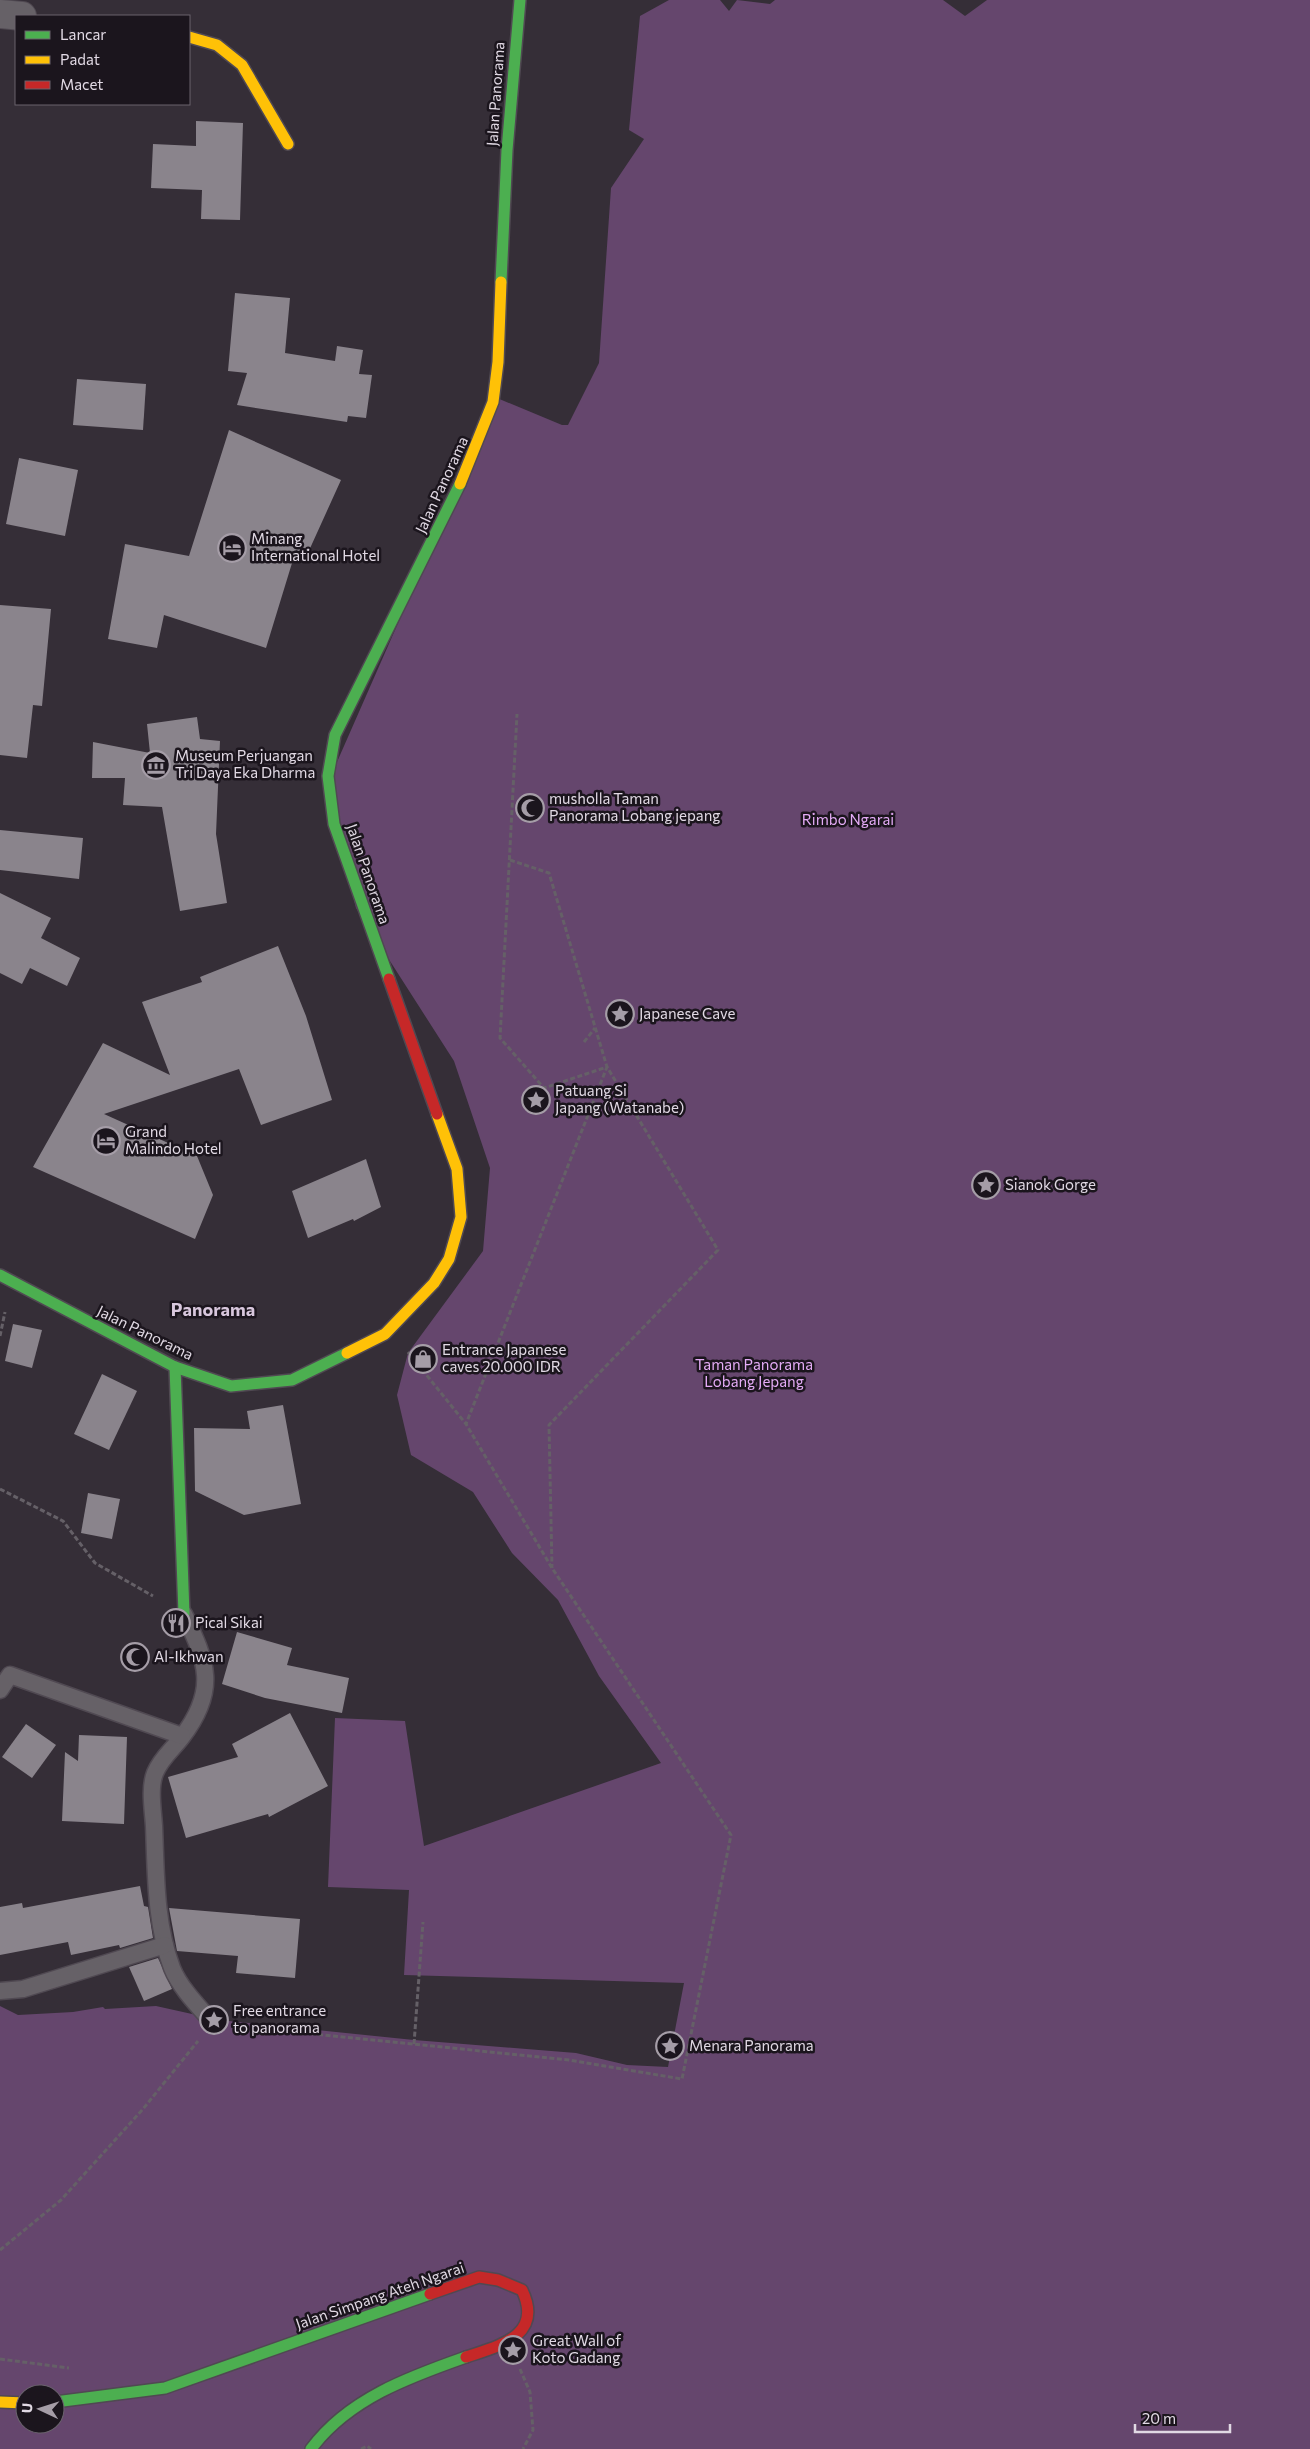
<svg xmlns="http://www.w3.org/2000/svg" width="1310" height="2449" viewBox="0 0 1310 2449" font-family="Commissioner,sans-serif">
  <style>
    .green { fill: #65466d; fill-rule: evenodd }
    .building { fill: #8a848c }
    .lines { fill: none; stroke-linecap: round; stroke-linejoin: round }
    .lane-casing { stroke: #504952; stroke-width: 19 }
    .street-casing { stroke: #504952; stroke-width: 30 }
    .fast-casing { stroke: #504952; stroke-width: 14 }
    .slow-casing { stroke: #504952; stroke-width: 14 }
    .jam-casing { stroke: #504952; stroke-width: 14 }
    .path { stroke: #656067; stroke-width: 3; stroke-dasharray: 5 2.5; stroke-linecap: butt }
    .lane { stroke: #666167; stroke-width: 16 }
    .street { stroke: #666167; stroke-width: 28 }
    .fast { stroke: #4caf50; stroke-width: 11 }
    .slow { stroke: #ffc107; stroke-width: 11 }
    .jam { stroke: #c62828; stroke-width: 11 }
    .labels { text-anchor: middle; stroke-width: 5; stroke-linejoin: round; paint-order: stroke }
    .street-label { font-size: 15px; fill: #e1d9e4; stroke: #1b151d }
    .poi-label { font-size: 15px; fill: #e1d9e4; stroke: #1b151d; text-anchor: start }
    .park-label { font-size: 15px; fill: #e5acf7; stroke: #1b151d }
    .quarter-label { font-size: 18px; font-weight: bold; fill: #d8c7dd; stroke: #1b151d }
  </style>
  <rect width="100%" height="100%" fill="#352e37"/>
  <path class="green" d="M669,0H720L729,11L737,0L770,4L775,0H943L965,16L987,0H1310V2449H0V2006L18,2015L73,2012L103,2007L105,2009L156,2006L219,2020L414,2040L576,2053L627,2065L668,2067L684,1983L404,1975L409,1890L328,1887L335,1718L405,1721L424,1846L661,1763L599,1676L558,1600L512,1553L473,1492L411,1455L397,1395L408,1353L483,1251L490,1168L454,1061L356,908L326,787L497,398L562,425H568L599,363L611,188L644,139L629,130L640,16ZM25,2394H55V2424H25Z"/>
  <g class="building">
    <polygon points="196,121 243,123 240,220 201,219 202,190 151,188 153,144 196,146"/>
    <polygon points="235,293 290,298 285,353 335,361 337,346 363,350 359,374 372,375 366,418 348,416 347,422 237,405 247,373 228,371"/>
    <polygon points="77,379 146,384 143,430 73,425"/>
    <polygon points="229,430 341,480 307,555 296,550 266,648 164,615 157,648 108,639 125,544 189,556"/>
    <polygon points="19,458 78,470 65,536 6,524"/>
    <polygon points="0,605 51,609 42,706 33,705 27,758 0,755"/>
    <polygon points="197,717 200,739 220,741 216,834 227,903 180,911 162,807 123,805 125,778 92,778 93,742 150,753 147,724"/>
    <polygon points="0,830 83,838 79,879 0,870"/>
    <polygon points="0,893 51,918 41,938 80,958 67,986 30,968 22,984 0,973"/>
    <polygon points="278,946 306,1016 332,1100 261,1125 239,1069 104,1114 197,1156 213,1195 195,1239 33,1167 103,1043 170,1075 142,1002 202,982 200,977"/>
    <polygon points="366,1159 381,1207 354,1221 353,1219 308,1238 292,1191"/>
    <polygon points="13,1324 42,1330 32,1368 5,1361"/>
    <polygon points="102,1374 137,1391 109,1450 74,1434"/>
    <polygon points="283,1405 301,1504 244,1515 195,1491 194,1428 250,1429 247,1411"/>
    <polygon points="88,1493 120,1499 112,1539 81,1533"/>
    <polygon points="237,1632 292,1648 287,1665 349,1678 342,1713 265,1698 222,1684"/>
    <polygon points="290,1713 328,1786 269,1817 268,1814 186,1838 168,1777 238,1757 232,1744"/>
    <polygon points="26,1724 56,1745 32,1778 2,1757"/>
    <polygon points="79,1735 127,1737 124,1824 62,1821 65,1752 78,1761"/>
    <polygon points="140,1886 144,1906 148,1907 153,1938 120,1948 119,1945 71,1955 68,1942 0,1955 0,1907 22,1903 23,1908"/>
    <polygon points="169,1908 300,1919 295,1978 236,1973 238,1956 177,1951"/>
    <polygon points="158,1958 172,1989 144,2001 129,1967"/>
  </g>
  <g class="lines">
    <defs>
      <g id="lane">
        <path d="M184,1614C207,1662 218,1690 182,1737C173,1749 161,1758 155,1773C149,1788 153,1810 154,1826C156,1873 155,1923 172,1968C180,1988 199,2007 213,2023"/>
        <polyline points="0,1690 10,1675 182,1736"/>
        <polyline points="0,1991 23,1989 165,1945"/>
      </g>
      <polyline id="street" points="0,14 22,16"/>
      <g id="fast">
        <polyline points="501,282 507,150 520,0"/>
        <polyline points="389,979 334,824 328,776 335,735 460,484"/>
        <polyline points="0,1275 175,1367 231,1386 292,1380 347,1353"/>
        <polyline points="175,1367 184,1614"/>
        <polyline points="55,2402 165,2388 430,2294"/>
        <path d="M311,2449C348,2399 409,2377 466,2357"/>
      </g>
      <g id="slow">
        <polyline points="189,37 217,45 242,65 288,144"/>
        <polyline points="460,484 493,402 498,362 501,282"/>
        <polyline points="347,1353 385,1334 434,1283 449,1259 461,1217 457,1169 437,1114"/>
        <polyline points="0,2402 25,2403"/>
      </g>
      <g id="jam">
        <polyline points="389,979 437,1114"/>
        <path d="M430,2294L479,2277L498,2280L522,2290C544,2336 499,2346 466,2357"/>
      </g>
    </defs>
    <use href="#lane" class="lane-casing"/>
    <use href="#street" class="street-casing"/>
    <use href="#fast" class="fast-casing"/>
    <use href="#slow" class="slow-casing"/>
    <use href="#jam" class="jam-casing"/>
    <g class="path">
      <polyline points="510,860 549,873 607,1067 718,1250 549,1425 552,1568"/>
      <polyline points="584,1042 595,1028"/>
      <polyline points="0,1336 5,1312"/>
      <polyline points="408,1352 466,1424 607,1067 544,1088 500,1038 517,714"/>
      <polyline points="0,1489 63,1521 95,1563 153,1596"/>
      <polyline points="236,2026 569,2060 682,2079 731,1835 552,1568 466,1424"/>
      <polyline points="414,2044 423,1922"/>
      <polyline points="0,2250 61,2200 143,2109 198,2041"/>
      <polyline points="0,2359 69,2368"/>
      <polyline points="520,2369 530,2392 533,2430 523,2449"/>
      <polyline points="361,2449 367,2446 371,2449"/>
    </g>
    <use href="#lane" class="lane"/>
    <use href="#street" class="street"/>
    <use href="#fast" class="fast"/>
    <use href="#slow" class="slow"/>
    <use href="#jam" class="jam"/>
  </g>
  <defs>
    <symbol id="hotel-ring" viewBox="-11 -11 22 22"><circle r="9.5" fill="#1b151d" stroke="#a59da7" stroke-width="1.5"/><path d="M-6-4.5h1.5V1H6V5H4.5V3h-9V5H-6ZM-4 0a1.8 1.8 0 1 1 3.6 0ZM.5 0V-2.5h3Q6-2.5 6 0Z" fill="#a59da7"/></symbol>
    <symbol id="museum-ring" viewBox="-11 -11 22 22"><circle r="9.5" fill="#1b151d" stroke="#a59da7" stroke-width="1.5"/><path d="M0-6L6-3V-2H-6V-3ZM-5-1h2V3h-2ZM-1-1h2V3h-2ZM3-1h2V3H3ZM-6 4H6V6H-6Z" fill="#a59da7"/></symbol>
    <symbol id="mosque-ring" viewBox="-11 -11 22 22"><circle r="9.5" fill="#1b151d" stroke="#a59da7" stroke-width="1.5"/><path d="M3.5-4.9A6 6 0 1 0 3.5 4.9A5 5 0 1 1 3.5-4.9Z" fill="#a59da7"/></symbol>
    <symbol id="sight-ring" viewBox="-11 -11 22 22"><circle r="9.5" fill="#1b151d" stroke="#a59da7" stroke-width="1.5"/><path d="M0-6L1.8-2.2L6-1.7L2.9 1.2L3.7 5.4L0 3.3L-3.7 5.4L-2.9 1.2L-6-1.7L-1.8-2.2Z" fill="#a59da7"/></symbol>
    <symbol id="shop-ring" viewBox="-11 -11 22 22"><circle r="9.5" fill="#1b151d" stroke="#a59da7" stroke-width="1.5"/><path d="M-5-2.5h2.3a2.7 3.5 0 0 1 5.4 0H5L5.5 6h-11ZM-1.5-2.5h3a1.5 2.3 0 0 0-3 0Z" fill="#a59da7"/></symbol>
    <symbol id="restaurant-ring" viewBox="-11 -11 22 22"><circle r="9.5" fill="#1b151d" stroke="#a59da7" stroke-width="1.5"/><path d="M-5-6h1v4h1v-4h1v4h1v-4h1v5L-1.5 .5V6h-2V.5L-5-1ZM5-6V6H3V1.5H1.5Q1.5-4 5-6Z" fill="#a59da7"/></symbol>
  </defs>
  <g fill-rule="evenodd">
    <use href="#hotel-ring" x="216" y="532" width="32" height="32"/>
    <use href="#museum-ring" x="140" y="749" width="32" height="32"/>
    <use href="#mosque-ring" x="514" y="792" width="32" height="32"/>
    <use href="#sight-ring" x="604" y="998" width="32" height="32"/>
    <use href="#sight-ring" x="520" y="1084" width="32" height="32"/>
    <use href="#hotel-ring" x="90" y="1125" width="32" height="32"/>
    <use href="#sight-ring" x="970" y="1169" width="32" height="32"/>
    <use href="#shop-ring" x="407" y="1343" width="32" height="32"/>
    <use href="#restaurant-ring" x="160" y="1607" width="32" height="32"/>
    <use href="#mosque-ring" x="119" y="1641" width="32" height="32"/>
    <use href="#sight-ring" x="198" y="2004" width="32" height="32"/>
    <use href="#sight-ring" x="654" y="2030" width="32" height="32"/>
    <use href="#sight-ring" x="497" y="2334" width="32" height="32"/>
  </g>
  <g class="labels">
    <g class="street-label">
      <text transform="translate(496 94) rotate(-86)" y="5">Jalan Panorama</text>
      <text transform="translate(442 485) rotate(-65)" y="5">Jalan Panorama</text>
      <text transform="translate(368 874) rotate(71)" y="5">Jalan Panorama</text>
      <text transform="translate(145 1333) rotate(26)" y="5">Jalan Panorama</text>
      <text transform="translate(380 2296) rotate(-19)" y="5">Jalan Simpang Ateh Ngarai</text>
    </g>
    <g class="poi-label">
      <text x="251" y="544">Minang<tspan x="251" dy="17">International Hotel</tspan></text>
      <text x="175" y="761">Museum Perjuangan<tspan x="175" dy="17">Tri Daya Eka Dharma</tspan></text>
      <text x="549" y="804">musholla Taman<tspan x="549" dy="17">Panorama Lobang jepang</tspan></text>
      <text x="639" y="1019">Japanese Cave</text>
      <text x="555" y="1096">Patuang Si<tspan x="555" dy="17">Japang (Watanabe)</tspan></text>
      <text x="125" y="1137">Grand<tspan x="125" dy="17">Malindo Hotel</tspan></text>
      <text x="1005" y="1190">Sianok Gorge</text>
      <text x="442" y="1355">Entrance Japanese<tspan x="442" dy="17">caves 20.000 IDR</tspan></text>
      <text x="195" y="1628">Pical Sikai</text>
      <text x="154" y="1662">Al-Ikhwan</text>
      <text x="233" y="2016">Free entrance<tspan x="233" dy="17">to panorama</tspan></text>
      <text x="689" y="2051">Menara Panorama</text>
      <text x="532" y="2346">Great Wall of<tspan x="532" dy="17">Koto Gadang</tspan></text>
    </g>
    <g class="park-label">
      <text x="848" y="825">Rimbo Ngarai</text>
      <text x="754" y="1370">Taman Panorama<tspan x="754" dy="17">Lobang Jepang</tspan></text>
    </g>
    <g class="quarter-label">
      <text x="213" y="1316">Panorama</text>
    </g>
  </g>
  <rect x="15" y="15" width="175" height="90" fill="#1b151d" stroke="#6a636d"/>
  <rect x="25" y="31" width="25" height="8" fill="#4caf50" stroke="#6a636d"/>
  <text x="60" y="40" font-size="15" fill="#e1d9e4">Lancar</text>
  <rect x="25" y="56" width="25" height="8" fill="#ffc107" stroke="#6a636d"/>
  <text x="60" y="65" font-size="15" fill="#e1d9e4">Padat</text>
  <rect x="25" y="81" width="25" height="8" fill="#c62828" stroke="#6a636d"/>
  <text x="60" y="90" font-size="15" fill="#e1d9e4">Macet</text>
  <g transform="translate(40 2409) rotate(274)"><circle r="24" fill="#1b151d" stroke="#6a636d"/>
  <path d="M0-4L9 19L0 12L-9 19Z" fill="#a59da7"/>
  <text y="-8" font-size="14" font-weight="bold" text-anchor="middle" fill="#e1d9e4">U</text>
  </g>
  <path d="M1135 2424v8h95v-8" fill="none" stroke="#e1d9e4" stroke-width="2.5"/>
  <text x="1142" y="2424" font-size="15" fill="#e1d9e4" stroke="#1b151d" stroke-width="4" paint-order="stroke">20 m</text>
</svg>
